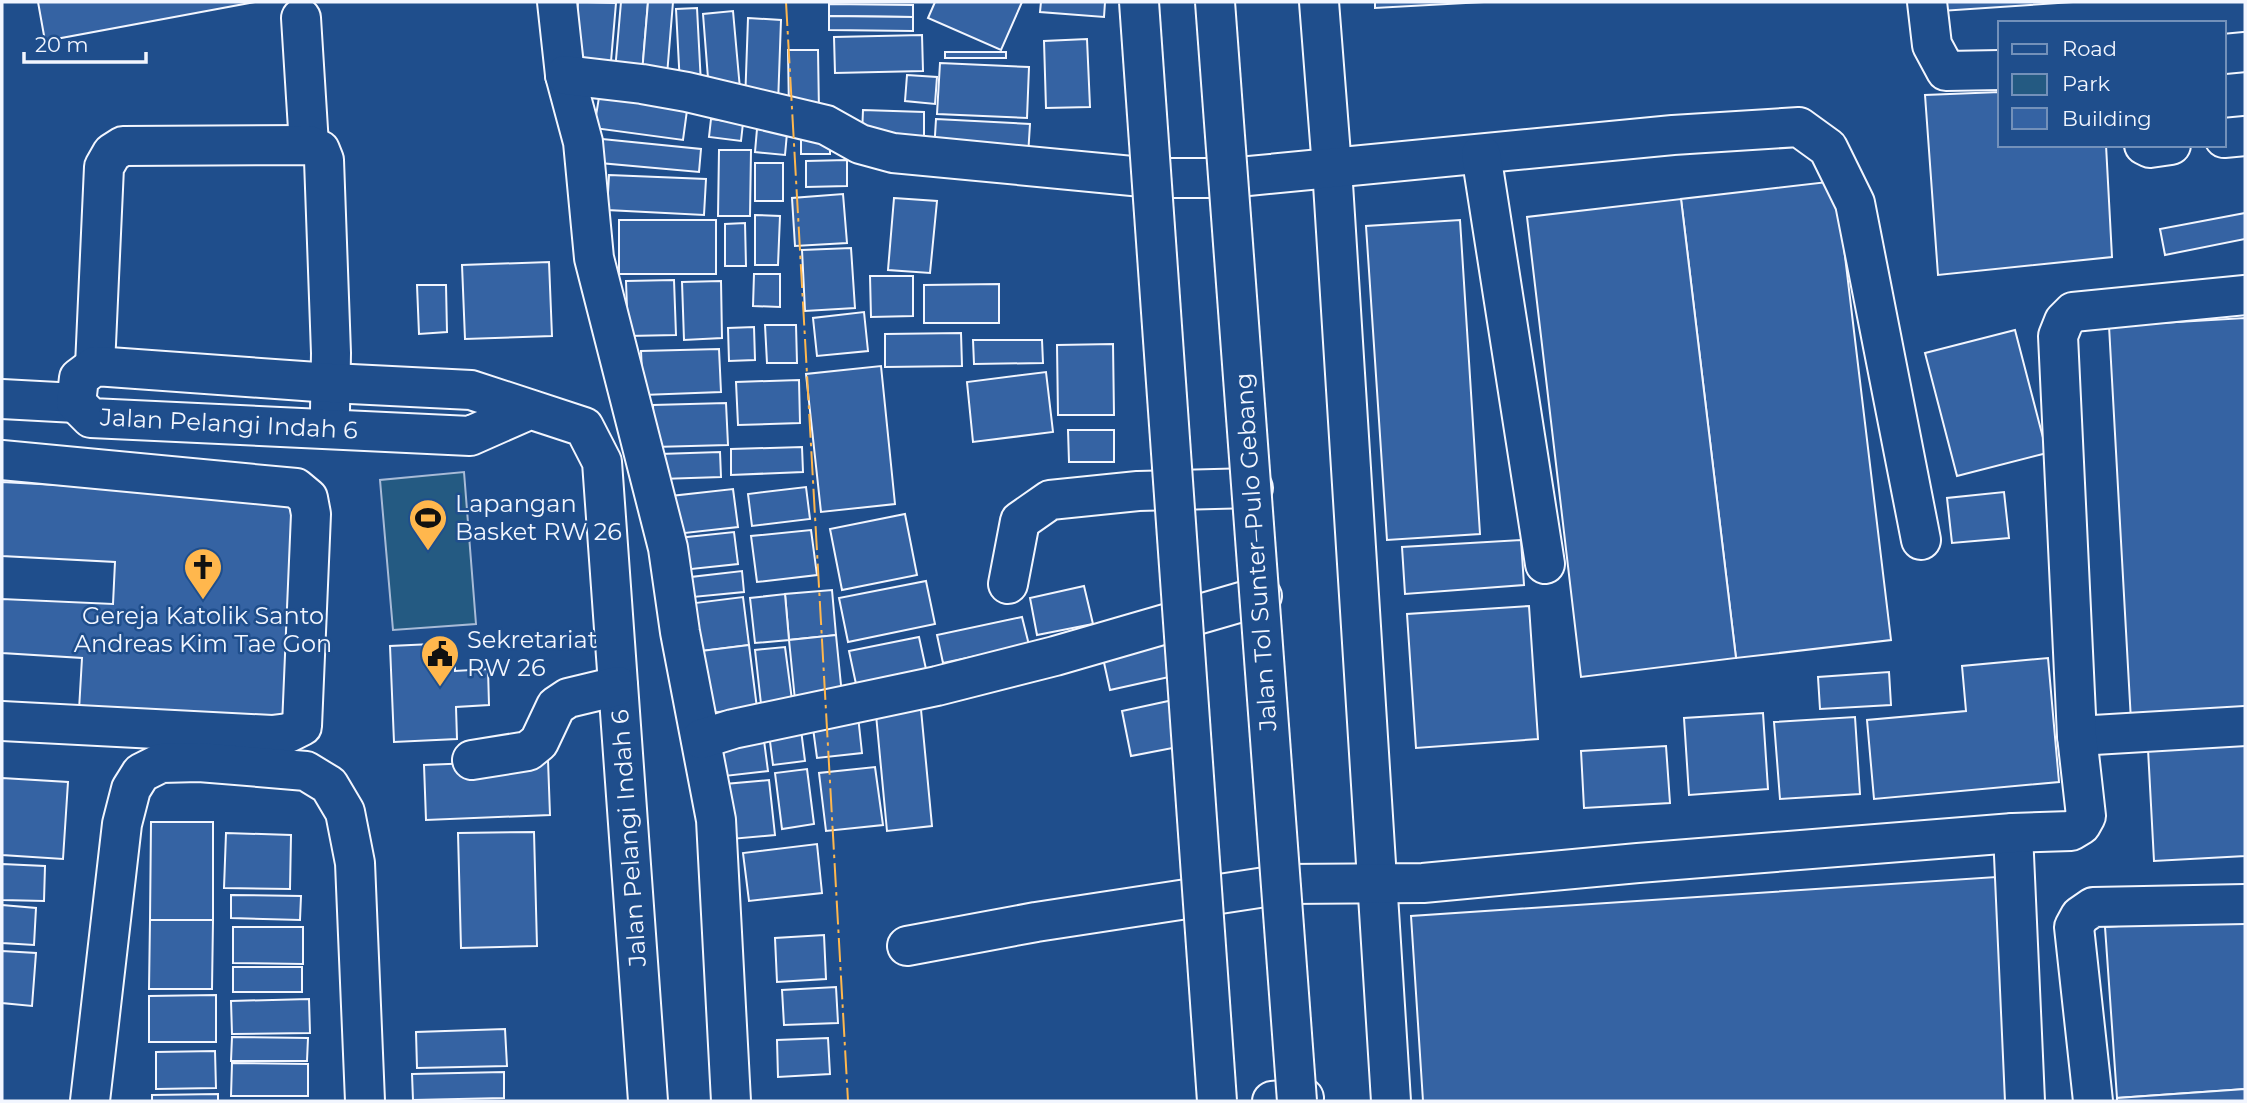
<svg xmlns="http://www.w3.org/2000/svg" width="2247" height="1103" viewBox="0 0 2247 1103" font-family="Montserrat,sans-serif">
  <style>
    .green { fill: #245a82; stroke: #a8bbd7; stroke-width: 2 }
    .building { fill: #3563a3; stroke: #f2f6ff; stroke-width: 2 }
    .lines { fill: none; stroke-linecap: round; stroke-linejoin: round }
    .minor-casing { stroke: #f2f6ff; stroke-width: 42 }
    .minor { stroke: #1f4e8c; stroke-width: 38 }
    .highway-bridge-casing { stroke: #f2f6ff; stroke-width: 42; stroke-linecap: butt }
    .highway-bridge { stroke: #1f4e8c; stroke-width: 38 }
    .power { stroke: #ffb74d; stroke-width: 2; stroke-dasharray: 24 5 3.5 5; stroke-linecap: butt }
    .labels { text-anchor: middle; stroke-width: 5; stroke-linejoin: round; paint-order: stroke }
    .street-label { font-size: 24px; fill: #f2f6ff; stroke: #1f4e8c }
    .poi-label { font-size: 24px; fill: #f2f6ff; stroke: #1f4e8c; text-anchor: start }
  </style>
  <rect width="100%" height="100%" fill="#1f4e8c"/>
  <polygon class="green" points="464,472 476,624 393,630 380,480"/>
  <g class="building">
    <polygon points="38,2 255,2 45,41"/>
    <polygon points="578,2 616,3 610,73 573,70"/>
    <polygon points="621,2 648,2 642,73 615,71"/>
    <polygon points="648,2 673,2 667,75 642,73"/>
    <polygon points="935,2 1022,2 1001,50 928,18"/>
    <polygon points="1041,2 1105,2 1104,17 1040,12"/>
    <polygon points="1375,2 1484,2 1375,8"/>
    <polygon points="1940,2 2073,2 1941,11"/>
    <polygon points="829,4 913,5 913,17 829,16"/>
    <polygon points="697,8 701,84 680,85 676,9"/>
    <polygon points="733,11 740,89 709,91 703,14"/>
    <polygon points="829,16 913,17 913,31 829,30"/>
    <polygon points="748,18 781,20 778,104 745,103"/>
    <polygon points="922,35 923,71 835,73 834,37"/>
    <polygon points="1087,39 1090,107 1046,108 1044,41"/>
    <polygon points="788,50 818,50 819,112 789,112"/>
    <rect x="945" y="52" width="61" height="6"/>
    <polygon points="940,63 1029,67 1027,118 937,114"/>
    <polygon points="907,75 937,77 935,104 905,101"/>
    <polygon points="600,91 688,103 683,140 594,128"/>
    <polygon points="2000,92 2000,145 2106,145 2112,257 1938,275 1925,95"/>
    <polygon points="863,110 924,112 924,137 862,135"/>
    <polygon points="711,119 743,123 741,141 709,137"/>
    <polygon points="936,119 1030,124 1028,156 934,152"/>
    <polygon points="757,129 787,133 785,155 755,152"/>
    <polygon points="801,136 830,137 830,154 801,154"/>
    <polygon points="602,139 701,149 699,172 600,163"/>
    <polygon points="719,150 751,150 750,216 718,216"/>
    <polygon points="847,160 847,186 806,187 806,161"/>
    <rect x="755" y="163" width="28" height="38"/>
    <polygon points="609,175 706,179 704,215 607,210"/>
    <polygon points="1836,181 1891,640 1736,658 1681,199"/>
    <polygon points="843,194 847,243 795,246 792,198"/>
    <polygon points="894,198 937,201 930,273 888,270"/>
    <polygon points="1681,199 1736,658 1581,677 1527,217"/>
    <polygon points="2245,213 2245,239 2165,255 2160,229"/>
    <polygon points="755,215 780,216 778,265 755,265"/>
    <rect x="619" y="220" width="97" height="54"/>
    <polygon points="1460,220 1480,534 1387,540 1366,226"/>
    <polygon points="745,223 746,266 725,266 725,224"/>
    <polygon points="851,248 855,308 805,311 802,250"/>
    <polygon points="549,262 552,336 465,339 462,265"/>
    <polygon points="754,274 780,274 780,307 753,306"/>
    <polygon points="870,276 913,276 913,316 871,317"/>
    <polygon points="674,280 676,335 628,336 626,281"/>
    <polygon points="721,281 722,338 684,340 682,282"/>
    <polygon points="999,284 999,323 924,323 924,285"/>
    <polygon points="417,285 446,285 447,332 419,334"/>
    <polygon points="864,312 868,351 817,356 813,318"/>
    <polygon points="2245,318 2245,715 2131,721 2109,326"/>
    <polygon points="765,325 796,325 797,363 767,363"/>
    <polygon points="754,327 755,360 729,361 728,328"/>
    <polygon points="2015,330 2047,453 1957,476 1925,353"/>
    <polygon points="961,333 962,366 885,367 885,334"/>
    <polygon points="973,340 1042,340 1043,363 974,364"/>
    <polygon points="1113,344 1114,415 1058,415 1057,345"/>
    <polygon points="719,349 721,392 643,395 641,351"/>
    <polygon points="881,366 895,504 821,512 806,374"/>
    <polygon points="1046,372 1053,432 973,442 967,382"/>
    <polygon points="799,380 800,423 738,425 736,382"/>
    <polygon points="726,403 728,445 654,447 653,405"/>
    <polygon points="1068,430 1114,430 1114,462 1069,462"/>
    <polygon points="802,447 803,472 731,475 731,449"/>
    <polygon points="720,452 721,477 661,479 660,454"/>
    <polygon points="2,482 297,498 285,721 79,710 82,658 2,653 2,599 113,604 115,562 2,556"/>
    <polygon points="806,487 810,519 752,526 748,494"/>
    <polygon points="733,489 738,527 676,534 671,496"/>
    <polygon points="2004,492 2009,538 1952,543 1947,498"/>
    <polygon points="905,514 917,575 842,590 830,529"/>
    <polygon points="811,530 817,575 757,582 751,536"/>
    <polygon points="734,532 738,564 682,570 678,538"/>
    <polygon points="1521,540 1524,585 1405,594 1402,547"/>
    <polygon points="742,571 744,592 693,597 691,577"/>
    <polygon points="926,581 935,624 848,642 839,598"/>
    <polygon points="1084,586 1093,624 1037,635 1030,598"/>
    <polygon points="832,590 836,635 789,640 785,594"/>
    <polygon points="785,594 789,640 755,643 750,598"/>
    <polygon points="743,597 749,645 701,651 695,603"/>
    <polygon points="1529,606 1538,739 1416,748 1407,614"/>
    <polygon points="1022,617 1029,645 943,663 937,635"/>
    <polygon points="836,635 842,695 795,700 789,640"/>
    <polygon points="1170,635 1178,675 1110,690 1101,649"/>
    <polygon points="919,637 926,669 856,684 849,651"/>
    <polygon points="454,643 455,671 488,669 489,705 456,707 457,739 394,742 390,646"/>
    <polygon points="749,645 757,708 709,713 701,651"/>
    <polygon points="785,647 792,700 761,704 755,650"/>
    <polygon points="2048,658 2059,782 1874,799 1867,720 1966,711 1962,666"/>
    <polygon points="1889,672 1891,705 1820,709 1818,677"/>
    <polygon points="920,699 932,826 887,831 875,704"/>
    <polygon points="1173,700 1183,746 1131,756 1122,711"/>
    <polygon points="1763,713 1768,789 1689,795 1684,718"/>
    <polygon points="858,716 862,753 817,758 812,721"/>
    <polygon points="1855,717 1860,794 1780,799 1774,722"/>
    <polygon points="800,722 805,761 773,765 768,726"/>
    <polygon points="763,733 768,771 716,777 712,739"/>
    <polygon points="2245,745 2245,856 2154,861 2148,749"/>
    <polygon points="1666,746 1670,803 1584,808 1581,751"/>
    <polygon points="548,760 550,815 426,820 424,765"/>
    <polygon points="875,767 883,825 826,831 819,773"/>
    <polygon points="807,769 814,824 782,829 775,773"/>
    <polygon points="2,778 68,782 63,859 2,855"/>
    <polygon points="769,780 775,835 731,839 725,784"/>
    <polygon points="151,822 213,822 213,920 150,920"/>
    <polygon points="534,832 537,946 461,948 458,833"/>
    <polygon points="226,833 291,835 290,889 224,888"/>
    <polygon points="817,844 822,893 749,901 743,853"/>
    <polygon points="2,864 45,866 44,901 2,900"/>
    <polygon points="1996,877 2011,1101 1423,1101 1411,916"/>
    <polygon points="231,895 301,896 300,920 231,918"/>
    <polygon points="2,905 36,908 34,945 2,943"/>
    <polygon points="2245,917 2245,1089 2117,1098 2105,927"/>
    <polygon points="150,920 213,920 212,989 149,989"/>
    <polygon points="233,927 303,927 303,964 233,963"/>
    <polygon points="824,935 826,979 777,982 775,938"/>
    <polygon points="2,951 36,953 32,1006 2,1003"/>
    <rect x="233" y="967" width="69" height="25"/>
    <polygon points="836,987 838,1023 784,1025 782,990"/>
    <polygon points="216,995 216,1042 149,1042 149,996"/>
    <polygon points="309,999 310,1033 232,1034 231,1001"/>
    <polygon points="505,1029 507,1066 417,1068 416,1032"/>
    <polygon points="232,1037 308,1038 307,1061 231,1061"/>
    <polygon points="828,1038 830,1074 778,1077 777,1040"/>
    <polygon points="215,1051 216,1088 156,1089 156,1052"/>
    <polygon points="232,1063 308,1064 308,1096 231,1096"/>
    <polygon points="504,1072 504,1098 413,1100 412,1074"/>
    <polygon points="2245,1089 2245,1101 2117,1101 2117,1098"/>
    <polygon points="218,1094 218,1101 152,1101 152,1095"/>
  </g>
  <g class="lines">
    <defs>
      <g id="minor">
        <polyline points="557,2 565,75 583,142 594,258 668,548 680,632 716,820 731,1101"/>
        <polyline points="1319,2 1332,168 1391,1101"/>
        <polyline points="1927,2 1932,45 1946,71 2000,70"/>
        <polyline points="301,18 309,145"/>
        <polyline points="2224,54 2245,52"/>
        <polyline points="565,75 642,84 687,92 826,125 860,144 893,153 1153,178 1228,178 1673,135 1799,127 1828,148 1855,203 1921,540"/>
        <polyline points="2224,138 2245,136"/>
        <polyline points="2144,145 2150,148 2171,145"/>
        <polyline points="1481,154 1545,564"/>
        <polyline points="95,366 104,167 112,153 123,146 309,145 320,150 324,160 331,353 330,410"/>
        <polyline points="2,399 76,403"/>
        <polyline points="529,410 470,436 91,418 76,403 79,378 95,366 331,383 471,390 584,427 602,462 648,1101"/>
        <polyline points="2,460 296,488 308,498 311,514 302,726 288,733 272,735 2,721"/>
        <polyline points="1008,584 1020,521 1050,500 1138,491 1253,488"/>
        <polyline points="2077,736 2245,726"/>
        <polyline points="701,739 733,729 937,686 1055,656 1262,596"/>
        <polyline points="472,760 528,751 539,742 556,706 568,698 618,686"/>
        <polyline points="2013,833 2025,1101"/>
        <polyline points="907,946 1036,922 1285,884 1423,883 1638,863 2013,833 2071,831 2081,825 2086,816 2077,736 2058,336 2064,321 2073,312 2245,295"/>
        <polyline points="90,1101 122,824 131,789 141,773 161,763 199,762 306,771 329,785 345,812 355,863 365,1101"/>
        <polyline points="1272,1101 1304,1098"/>
        <polyline points="2093,1101 2074,927 2080,916 2093,907 2245,904"/>
      </g>
    </defs>
    <use href="#minor" class="minor-casing"/>
    <use href="#minor" class="minor"/>
    <defs>
      <g id="highway-bridge">
        <polyline points="1139,2 1217,1101"/>
        <polyline points="1215,2 1297,1101"/>
      </g>
    </defs>
    <use href="#highway-bridge" class="highway-bridge-casing"/>
    <use href="#highway-bridge" class="highway-bridge"/>
    <polyline class="power" points="786,2 848,1101"/>
  </g>
  <defs>
    <symbol id="stadium-pin" viewBox="-11 -11 22 30"><path d="M0 17L-7.5 6A9.5 9.5 0 1 1 7.5 6Z" fill="#ffb74d" stroke="#1f4e8c"/><path d="M0-5a6.5 5 0 1 0 0 10a6.5 5 0 1 0 0-10ZM-3.5-1.8h7v3.6h-7Z" fill="#111"/></symbol>
    <symbol id="church-pin" viewBox="-11 -11 22 30"><path d="M0 17L-7.5 6A9.5 9.5 0 1 1 7.5 6Z" fill="#ffb74d" stroke="#1f4e8c"/><path d="M-1.2-6h2.4v3.5h3.3v2.4h-3.3V6h-2.4V-.1h-3.3v-2.4h3.3Z" fill="#111"/></symbol>
    <symbol id="civic-pin" viewBox="-11 -11 22 30"><path d="M0 17L-7.5 6A9.5 9.5 0 1 1 7.5 6Z" fill="#ffb74d" stroke="#1f4e8c"/><path d="M-.6-6.5H3V-4.5H.6V-3L4-1V1h2V6H-6V1h2V-1L-.6-3ZM-1.2 2.5V6h2.4V2.5Z" fill="#111"/></symbol>
  </defs>
  <g fill-rule="evenodd">
    <use href="#stadium-pin" x="406" y="496" width="44" height="60"/>
    <use href="#church-pin" x="181" y="545" width="44" height="60"/>
    <use href="#civic-pin" x="418" y="632" width="44" height="60"/>
  </g>
  <g class="labels">
    <g class="street-label">
      <text transform="translate(229 424) rotate(3)" y="8">Jalan Pelangi Indah 6</text>
      <text transform="translate(1256 552) rotate(-94)" y="8">Jalan Tol Sunter–Pulo Gebang</text>
      <text transform="translate(629 838) rotate(-94)" y="8">Jalan Pelangi Indah 6</text>
    </g>
    <g class="poi-label">
      <text x="455" y="512">Lapangan<tspan x="455" dy="28">Basket RW 26</tspan></text>
      <text x="203" y="624" text-anchor="middle">Gereja Katolik Santo<tspan x="203" dy="28">Andreas Kim Tae Gon</tspan></text>
      <text x="467" y="648">Sekretariat<tspan x="467" dy="28">RW 26</tspan></text>
    </g>
  </g>
  <rect width="2247" height="1103" fill="none" stroke="#f2f6ff" stroke-width="7"/>
  <rect x="1998" y="21" width="228" height="126" fill="#1f4e8c" stroke="#7391ba" stroke-width="2"/>
  <rect x="2012" y="44" width="35" height="10" fill="#1f4e8c" stroke="#7391ba" stroke-width="2"/>
  <text x="2062" y="56" font-size="21" fill="#f2f6ff">Road</text>
  <rect x="2012" y="74" width="35" height="21" fill="#245a82" stroke="#7391ba" stroke-width="2"/>
  <text x="2062" y="91" font-size="21" fill="#f2f6ff">Park</text>
  <rect x="2012" y="108" width="35" height="21" fill="#3563a3" stroke="#7391ba" stroke-width="2"/>
  <text x="2062" y="126" font-size="21" fill="#f2f6ff">Building</text>
  <path d="M24 52v10h122v-10" fill="none" stroke="#f2f6ff" stroke-width="3.5"/>
  <text x="35" y="52" font-size="21" fill="#f2f6ff" stroke="#1f4e8c" stroke-width="5" paint-order="stroke">20 m</text>
</svg>
